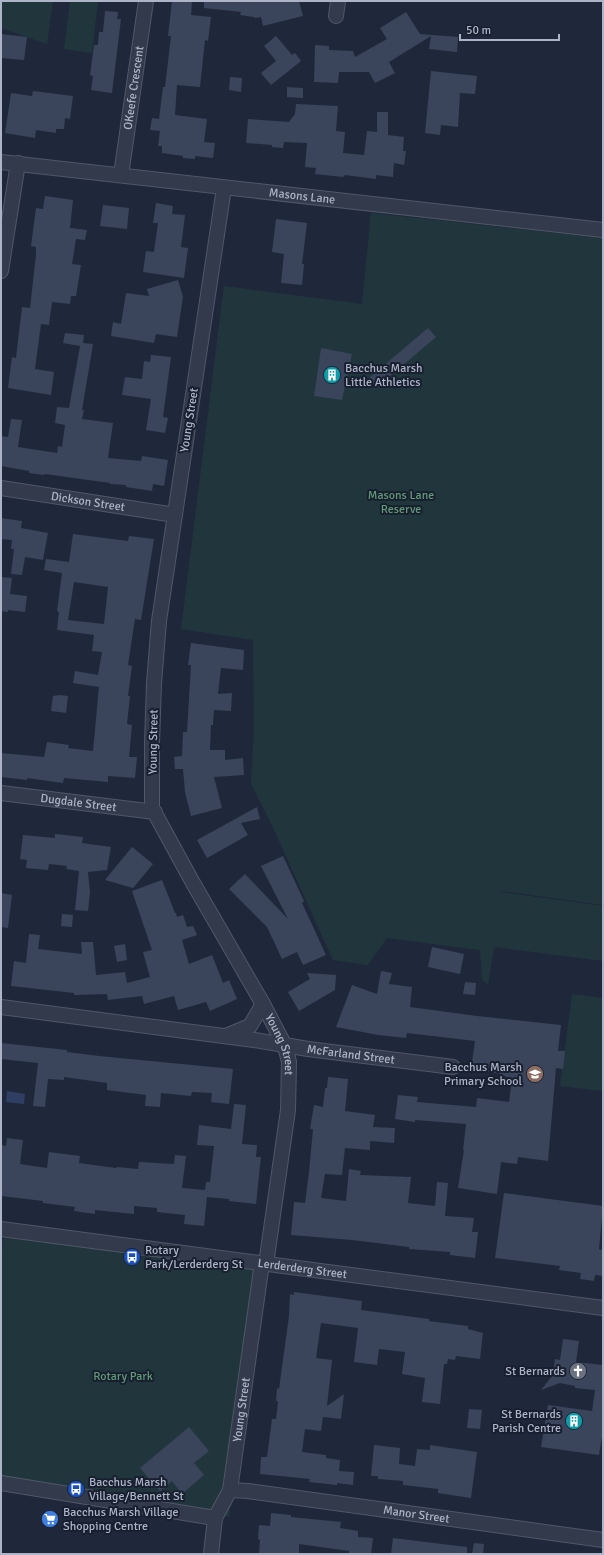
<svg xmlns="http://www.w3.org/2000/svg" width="604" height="1555" viewBox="0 0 604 1555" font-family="Signika,sans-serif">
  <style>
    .green { fill: #21363c }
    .water { fill: #2f3e62 }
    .building { fill: #3a445b; fill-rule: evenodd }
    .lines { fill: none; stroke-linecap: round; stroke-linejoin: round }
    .minor-casing { stroke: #505768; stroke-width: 16 }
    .minor { stroke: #333a4b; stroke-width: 14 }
    .labels { text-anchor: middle; stroke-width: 4; stroke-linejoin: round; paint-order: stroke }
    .street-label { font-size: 12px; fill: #adb4c7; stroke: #181f2f }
    .poi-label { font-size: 12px; fill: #adb4c7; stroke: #181f2f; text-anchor: start }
    .park-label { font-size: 12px; fill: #629a76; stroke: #181f2f }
  </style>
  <rect width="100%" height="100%" fill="#1f283b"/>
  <g class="green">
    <polygon points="1,1 53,1 47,44 1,28"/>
    <polygon points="70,1 98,1 92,53 64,49"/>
    <polygon points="371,213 603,238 603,905 502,891 501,892 603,906 603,961 494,947 488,985 482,979 480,950 387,938 368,965 333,960 270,821 251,784 254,730 253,640 181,629 224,286 362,304"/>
    <polygon points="572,994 603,998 603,1091 560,1086"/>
    <polygon points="3,1238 259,1265 229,1517 1,1485 1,1263"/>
  </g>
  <polygon class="water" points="7,1091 25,1094 24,1104 6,1102"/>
  <g class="building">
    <polygon points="172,1 192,2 191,15 211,17 208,41 205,40 200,87 177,85 175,115 207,119 204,142 215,143 213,158 195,156 195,159 183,158 183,156 162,153 162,146 158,146 160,131 150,130 152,118 159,119 163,87 165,87 171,36 168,36"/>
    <polygon points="204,1 299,1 303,16 263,26 261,17 255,18 254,17 240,15 241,12 204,8"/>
    <polygon points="105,11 118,12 117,19 121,19 112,93 91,90 93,76 90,75 94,45 98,45 99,32 103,32"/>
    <polygon points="406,12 420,34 458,37 457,52 429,49 431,36 389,62 395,73 375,83 369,72 339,72 338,83 314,82 315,45 329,46 329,50 353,51 355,57 387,39 380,28"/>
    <polygon points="1,34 27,37 24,60 1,58"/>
    <polygon points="276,36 292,55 295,53 301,61 271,85 261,73 276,61 264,46"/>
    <polygon points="431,71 477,76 475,94 460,93 458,127 441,125 440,135 425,133"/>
    <polygon points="230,77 242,78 241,92 229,90"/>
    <polygon points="287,87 303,88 303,98 287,97"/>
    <polygon points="33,91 73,96 70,119 65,118 64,129 56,129 56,133 36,130 35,138 5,133 11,93 32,96"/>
    <polygon points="296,104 338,106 336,131 345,132 343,153 364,155 367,131 377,132 377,112 388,112 388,135 404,137 403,151 406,151 404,165 394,163 393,177 376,175 376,179 345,175 343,177 315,174 316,168 305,167 307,143 284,142 283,148 272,147 272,145 246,143 248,119 289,122 295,114"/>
    <polygon points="45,196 73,200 70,228 87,230 85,240 76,239 72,264 81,265 76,296 71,296 70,304 52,302 49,325 41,324 35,369 54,372 51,395 8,388 12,357 16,358 22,307 30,308 36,255 36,247 31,246 36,208 43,209"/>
    <polygon points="156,203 173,206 172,214 185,215 181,247 188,248 184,278 143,272 146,251 154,252 158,223 153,223"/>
    <polygon points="103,205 129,208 127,229 100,226"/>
    <polygon points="276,219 307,223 302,264 304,264 302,285 281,283 284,254 272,252"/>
    <polygon points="178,280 183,297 177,337 156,334 154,343 111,336 113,322 121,324 126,293 149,296 147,289"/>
    <polygon points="428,328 436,337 376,388 368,379"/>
    <polygon points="65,333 84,335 83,343 93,344 82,410 84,410 82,419 113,423 108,458 141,461 142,456 168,460 164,486 153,484 152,491 126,487 126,485 110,484 110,483 45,474 44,475 29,473 29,471 1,466 1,436 8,437 11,419 22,420 18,447 57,453 58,446 62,447 65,425 55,423 57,407 69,408 80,346 63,343"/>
    <polygon points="321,348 352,354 342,400 314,396"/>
    <polygon points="151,355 171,357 163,417 168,418 165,433 146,430 151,399 122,395 125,377 142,379 144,361 150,362"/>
    <polygon points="1,518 22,521 21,528 48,533 43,560 25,557 22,575 11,574 14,549 11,549 12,540 1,539"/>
    <path d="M73,534L128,541L129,536L154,539L141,620L135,619L128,665L132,666L128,696H130L127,724L132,725L129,757H137L135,778L108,776V782L64,778L63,783L27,778V780L1,777V753L44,757L47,742L69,745L68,748L93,751L99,687L73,683L75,671L98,675L102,652L92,651L94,635L57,630L59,612L57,611L62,573L44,570L46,559L69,562ZM74,582L108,587L104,624L68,620Z"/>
    <polygon points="1,577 12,578 10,594 27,596 25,612 8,610 8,612 1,611"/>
    <polygon points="191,643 244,650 243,670 221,668 218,694 232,693 231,711 214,710 213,725 211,725 210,750 225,750 225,760 243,758 244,775 214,777 222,808 191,816 185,792 183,769 175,769 174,757 182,756 183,732 187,732 191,665 188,665"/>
    <polygon points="59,695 68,696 66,713 51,711 53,696"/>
    <polygon points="257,807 260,819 241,823 248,835 207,858 197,840"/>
    <polygon points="55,834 83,837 82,843 111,847 107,870 88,872 90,893 88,911 75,910 79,871 66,869 67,866 49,864 48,870 26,868 27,860 20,859 23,835 55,838"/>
    <polygon points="132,847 153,864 133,888 105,880"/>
    <polygon points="283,856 304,901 302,903 326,955 303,965 297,952 282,959 267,927 229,889 245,874 288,919 261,866"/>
    <polygon points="162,880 175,913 176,913 177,917 183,915 187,927 193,926 197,935 182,940 189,964 212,955 223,983 229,980 237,999 210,1011 206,1002 178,1010 174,996 144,1004 142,996 108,1000 107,994 74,995 74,993 11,986 14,961 26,963 29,934 40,935 38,949 82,954 81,942 93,942 96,975 125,972 127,983 150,977 143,952 152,950 132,891"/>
    <polygon points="1,893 12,895 8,928 1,927"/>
    <polygon points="62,914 73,915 72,927 61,926"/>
    <polygon points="125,944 127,960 117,962 114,946"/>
    <polygon points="432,947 464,954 460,974 428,967"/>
    <polygon points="381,971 392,973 389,984 412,987 410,1007 477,1016 561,1025 558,1051 565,1051 563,1069 556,1068 548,1161 518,1157 517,1164 501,1162 497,1194 458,1188 464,1150 463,1150 466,1124 415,1120 415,1122 395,1119 398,1095 418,1097 417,1102 476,1107 477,1098 509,1102 512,1079 497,1073 471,1069 475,1041 407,1033 406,1038 378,1035 336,1027 352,985 377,994"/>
    <polygon points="307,973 336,975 335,990 299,1011 288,992 310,979"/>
    <polygon points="465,982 476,983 475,995 463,994"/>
    <polygon points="1,1043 67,1050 67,1052 99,1056 233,1069 229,1104 211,1102 212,1093 192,1092 191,1096 161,1093 160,1107 145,1106 146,1095 107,1090 107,1083 64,1077 64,1080 48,1079 45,1107 33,1106 38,1063 1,1059"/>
    <polygon points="328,1077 348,1079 345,1111 375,1115 373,1127 395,1128 394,1143 370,1141 370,1150 345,1148 342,1175 325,1174 321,1198 346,1201 349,1169 361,1171 360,1175 411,1177 408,1203 435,1206 437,1182 448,1183 445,1216 474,1218 472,1232 478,1232 475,1258 450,1255 450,1252 409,1249 409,1247 352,1240 291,1235 294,1202 305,1203 309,1172 313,1129 310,1129 314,1105 323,1107 325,1088 327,1088"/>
    <polygon points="234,1104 246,1105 242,1144 257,1145 256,1157 261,1157 256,1204 229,1201 229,1199 207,1197 204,1226 184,1224 185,1215 157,1212 157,1208 134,1206 134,1214 95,1210 95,1214 74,1211 75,1207 43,1203 43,1201 1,1196 1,1145 6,1146 7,1138 23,1140 20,1164 47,1168 49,1152 80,1156 79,1163 116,1168 117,1167 138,1169 139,1162 174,1164 175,1155 186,1156 182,1188 205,1190 206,1182 210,1182 214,1146 197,1145 199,1125 231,1129"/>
    <polygon points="504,1193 603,1206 599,1249 603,1250 603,1276 595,1275 594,1281 580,1279 581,1273 559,1270 560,1266 495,1258"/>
    <polygon points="294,1292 362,1301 361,1310 429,1319 429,1321 468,1326 468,1329 483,1333 480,1359 456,1356 455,1360 448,1359 447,1364 444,1364 440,1404 422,1402 425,1378 402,1374 405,1352 379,1349 377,1365 354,1362 358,1328 321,1323 316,1358 332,1360 327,1406 344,1394 341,1419 323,1417 321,1431 305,1429 302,1452 326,1455 326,1458 340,1460 339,1471 354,1472 353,1485 337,1483 337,1485 309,1482 310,1479 260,1474 261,1457 267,1457 272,1419 276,1419 278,1402 276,1400 277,1388 279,1389 289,1316 290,1294 294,1295"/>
    <polygon points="563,1339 579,1341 576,1362 603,1365 603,1430 599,1455 541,1447 548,1405 592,1411 595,1390 575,1388 575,1386 560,1383 541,1390 553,1375 555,1359 560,1360"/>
    <polygon points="469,1409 482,1410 480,1429 467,1428"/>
    <polygon points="189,1427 209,1451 194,1463 204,1475 182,1494 172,1481 160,1491 140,1468"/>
    <polygon points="374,1445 400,1448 399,1464 415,1466 417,1449 430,1450 430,1445 477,1452 471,1498 438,1493 438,1489 403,1485 403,1481 378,1479 378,1476 371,1476"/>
    <polygon points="271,1513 291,1515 291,1517 341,1522 340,1528 358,1531 358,1537 373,1538 371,1554 349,1554 349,1551 299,1544 299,1554 259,1554 260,1540 258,1539 259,1525 270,1526"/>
    <polygon points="393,1538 467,1547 467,1554 391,1554"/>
    <polygon points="474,1543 484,1544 483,1554 472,1554"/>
  </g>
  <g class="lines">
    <defs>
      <g id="minor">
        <polyline points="336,16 338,1"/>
        <path id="s1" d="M1,162L603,230"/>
        <path id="s2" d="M121,175L146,1"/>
        <path id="s3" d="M224,188L159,621L154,683L152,743V808L193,883L263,1004L285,1046L289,1062L288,1110L266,1264"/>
        <polyline points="1,271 18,163"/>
        <path id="s4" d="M1,488L175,515"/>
        <path id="s5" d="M1,793L155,812"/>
        <path id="s6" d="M1,1007L254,1040L308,1049L453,1067"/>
        <polyline points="226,1036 250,1026 263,1004"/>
        <path id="s7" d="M1,1229L603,1308"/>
        <polyline points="1,1483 215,1518"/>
        <path id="s8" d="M230,1490L248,1491L603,1540"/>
        <path id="s9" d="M211,1554L215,1518L230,1490L262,1263"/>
      </g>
    </defs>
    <use href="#minor" class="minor-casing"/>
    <use href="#minor" class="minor"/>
  </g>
  <defs>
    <symbol id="building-disc" viewBox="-11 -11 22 22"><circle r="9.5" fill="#0f9aa8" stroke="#181f2f"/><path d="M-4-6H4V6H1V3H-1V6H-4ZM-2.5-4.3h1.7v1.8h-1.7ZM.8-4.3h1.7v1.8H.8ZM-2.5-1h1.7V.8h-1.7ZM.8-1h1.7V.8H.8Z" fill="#fff"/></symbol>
    <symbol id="school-disc" viewBox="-11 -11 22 22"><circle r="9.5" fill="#8d6e63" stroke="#181f2f"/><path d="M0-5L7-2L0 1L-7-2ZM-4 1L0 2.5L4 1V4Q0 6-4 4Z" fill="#fff"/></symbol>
    <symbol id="bus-disc" viewBox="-11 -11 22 22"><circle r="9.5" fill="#1a4fb4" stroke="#181f2f"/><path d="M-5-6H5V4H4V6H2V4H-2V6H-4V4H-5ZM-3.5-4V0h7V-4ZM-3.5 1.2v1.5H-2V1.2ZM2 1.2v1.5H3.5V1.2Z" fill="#fff"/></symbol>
    <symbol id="church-disc" viewBox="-11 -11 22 22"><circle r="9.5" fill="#6b7280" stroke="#181f2f"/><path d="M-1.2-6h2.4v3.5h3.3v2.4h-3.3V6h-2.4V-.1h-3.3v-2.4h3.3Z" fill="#fff"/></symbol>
    <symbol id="supermarket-disc" viewBox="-11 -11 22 22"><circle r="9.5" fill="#3f7fe0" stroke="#181f2f"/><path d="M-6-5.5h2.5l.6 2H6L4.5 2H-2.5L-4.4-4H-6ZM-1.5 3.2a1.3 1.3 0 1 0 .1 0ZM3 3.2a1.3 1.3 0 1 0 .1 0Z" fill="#fff"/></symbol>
  </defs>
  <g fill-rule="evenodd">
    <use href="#building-disc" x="322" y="365" width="20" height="20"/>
    <use href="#school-disc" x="525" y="1064" width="20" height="20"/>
    <use href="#bus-disc" x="122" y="1247" width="20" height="20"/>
    <use href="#church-disc" x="568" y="1361" width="20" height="20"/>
    <use href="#building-disc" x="564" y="1411" width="20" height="20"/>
    <use href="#bus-disc" x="66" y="1479" width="20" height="20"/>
    <use href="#supermarket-disc" x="40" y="1509" width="20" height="20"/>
  </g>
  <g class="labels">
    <g class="street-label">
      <text dy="4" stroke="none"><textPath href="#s2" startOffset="88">OKeefe Crescent</textPath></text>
      <text dy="4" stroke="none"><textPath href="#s1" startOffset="303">Masons Lane</textPath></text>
      <text transform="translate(189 420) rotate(-81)" y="4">Young Street</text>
      <text dy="4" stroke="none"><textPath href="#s4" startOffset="88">Dickson Street</textPath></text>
      <text transform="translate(153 742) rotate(-89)" y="4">Young Street</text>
      <text dy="4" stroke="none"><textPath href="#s5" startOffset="78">Dugdale Street</textPath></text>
      <text dy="4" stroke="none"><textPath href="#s3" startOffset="895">Young Street</textPath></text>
      <text dy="4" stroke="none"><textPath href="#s6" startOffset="353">McFarland Street</textPath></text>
      <text dy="4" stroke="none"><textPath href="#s7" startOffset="304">Lerderderg Street</textPath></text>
      <text dy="4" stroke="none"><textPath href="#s9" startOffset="149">Young Street</textPath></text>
      <text dy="4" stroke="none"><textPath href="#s8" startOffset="188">Manor Street</textPath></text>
    </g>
    <g class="poi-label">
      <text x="345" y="372">Bacchus Marsh<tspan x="345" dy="14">Little Athletics</tspan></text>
      <text x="522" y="1071" text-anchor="end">Bacchus Marsh<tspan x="522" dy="14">Primary School</tspan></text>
      <text x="145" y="1254">Rotary<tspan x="145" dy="14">Park/Lerderderg St</tspan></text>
      <text x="565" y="1375" text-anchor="end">St Bernards</text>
      <text x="561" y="1418" text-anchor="end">St Bernards<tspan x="561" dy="14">Parish Centre</tspan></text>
      <text x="89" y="1486">Bacchus Marsh<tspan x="89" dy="14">Village/Bennett St</tspan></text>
      <text x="63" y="1516">Bacchus Marsh Village<tspan x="63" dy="14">Shopping Centre</tspan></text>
    </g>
    <g class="park-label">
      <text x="401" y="499">Masons Lane<tspan x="401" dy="14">Reserve</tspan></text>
      <text x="123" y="1380">Rotary Park</text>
    </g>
  </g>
  <rect width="604" height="1555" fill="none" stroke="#adb4c7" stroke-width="4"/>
  <path d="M460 34v6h99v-6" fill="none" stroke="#adb4c7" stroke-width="2"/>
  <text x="466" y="34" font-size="12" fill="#adb4c7" stroke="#181f2f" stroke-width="3" paint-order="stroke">50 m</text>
</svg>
